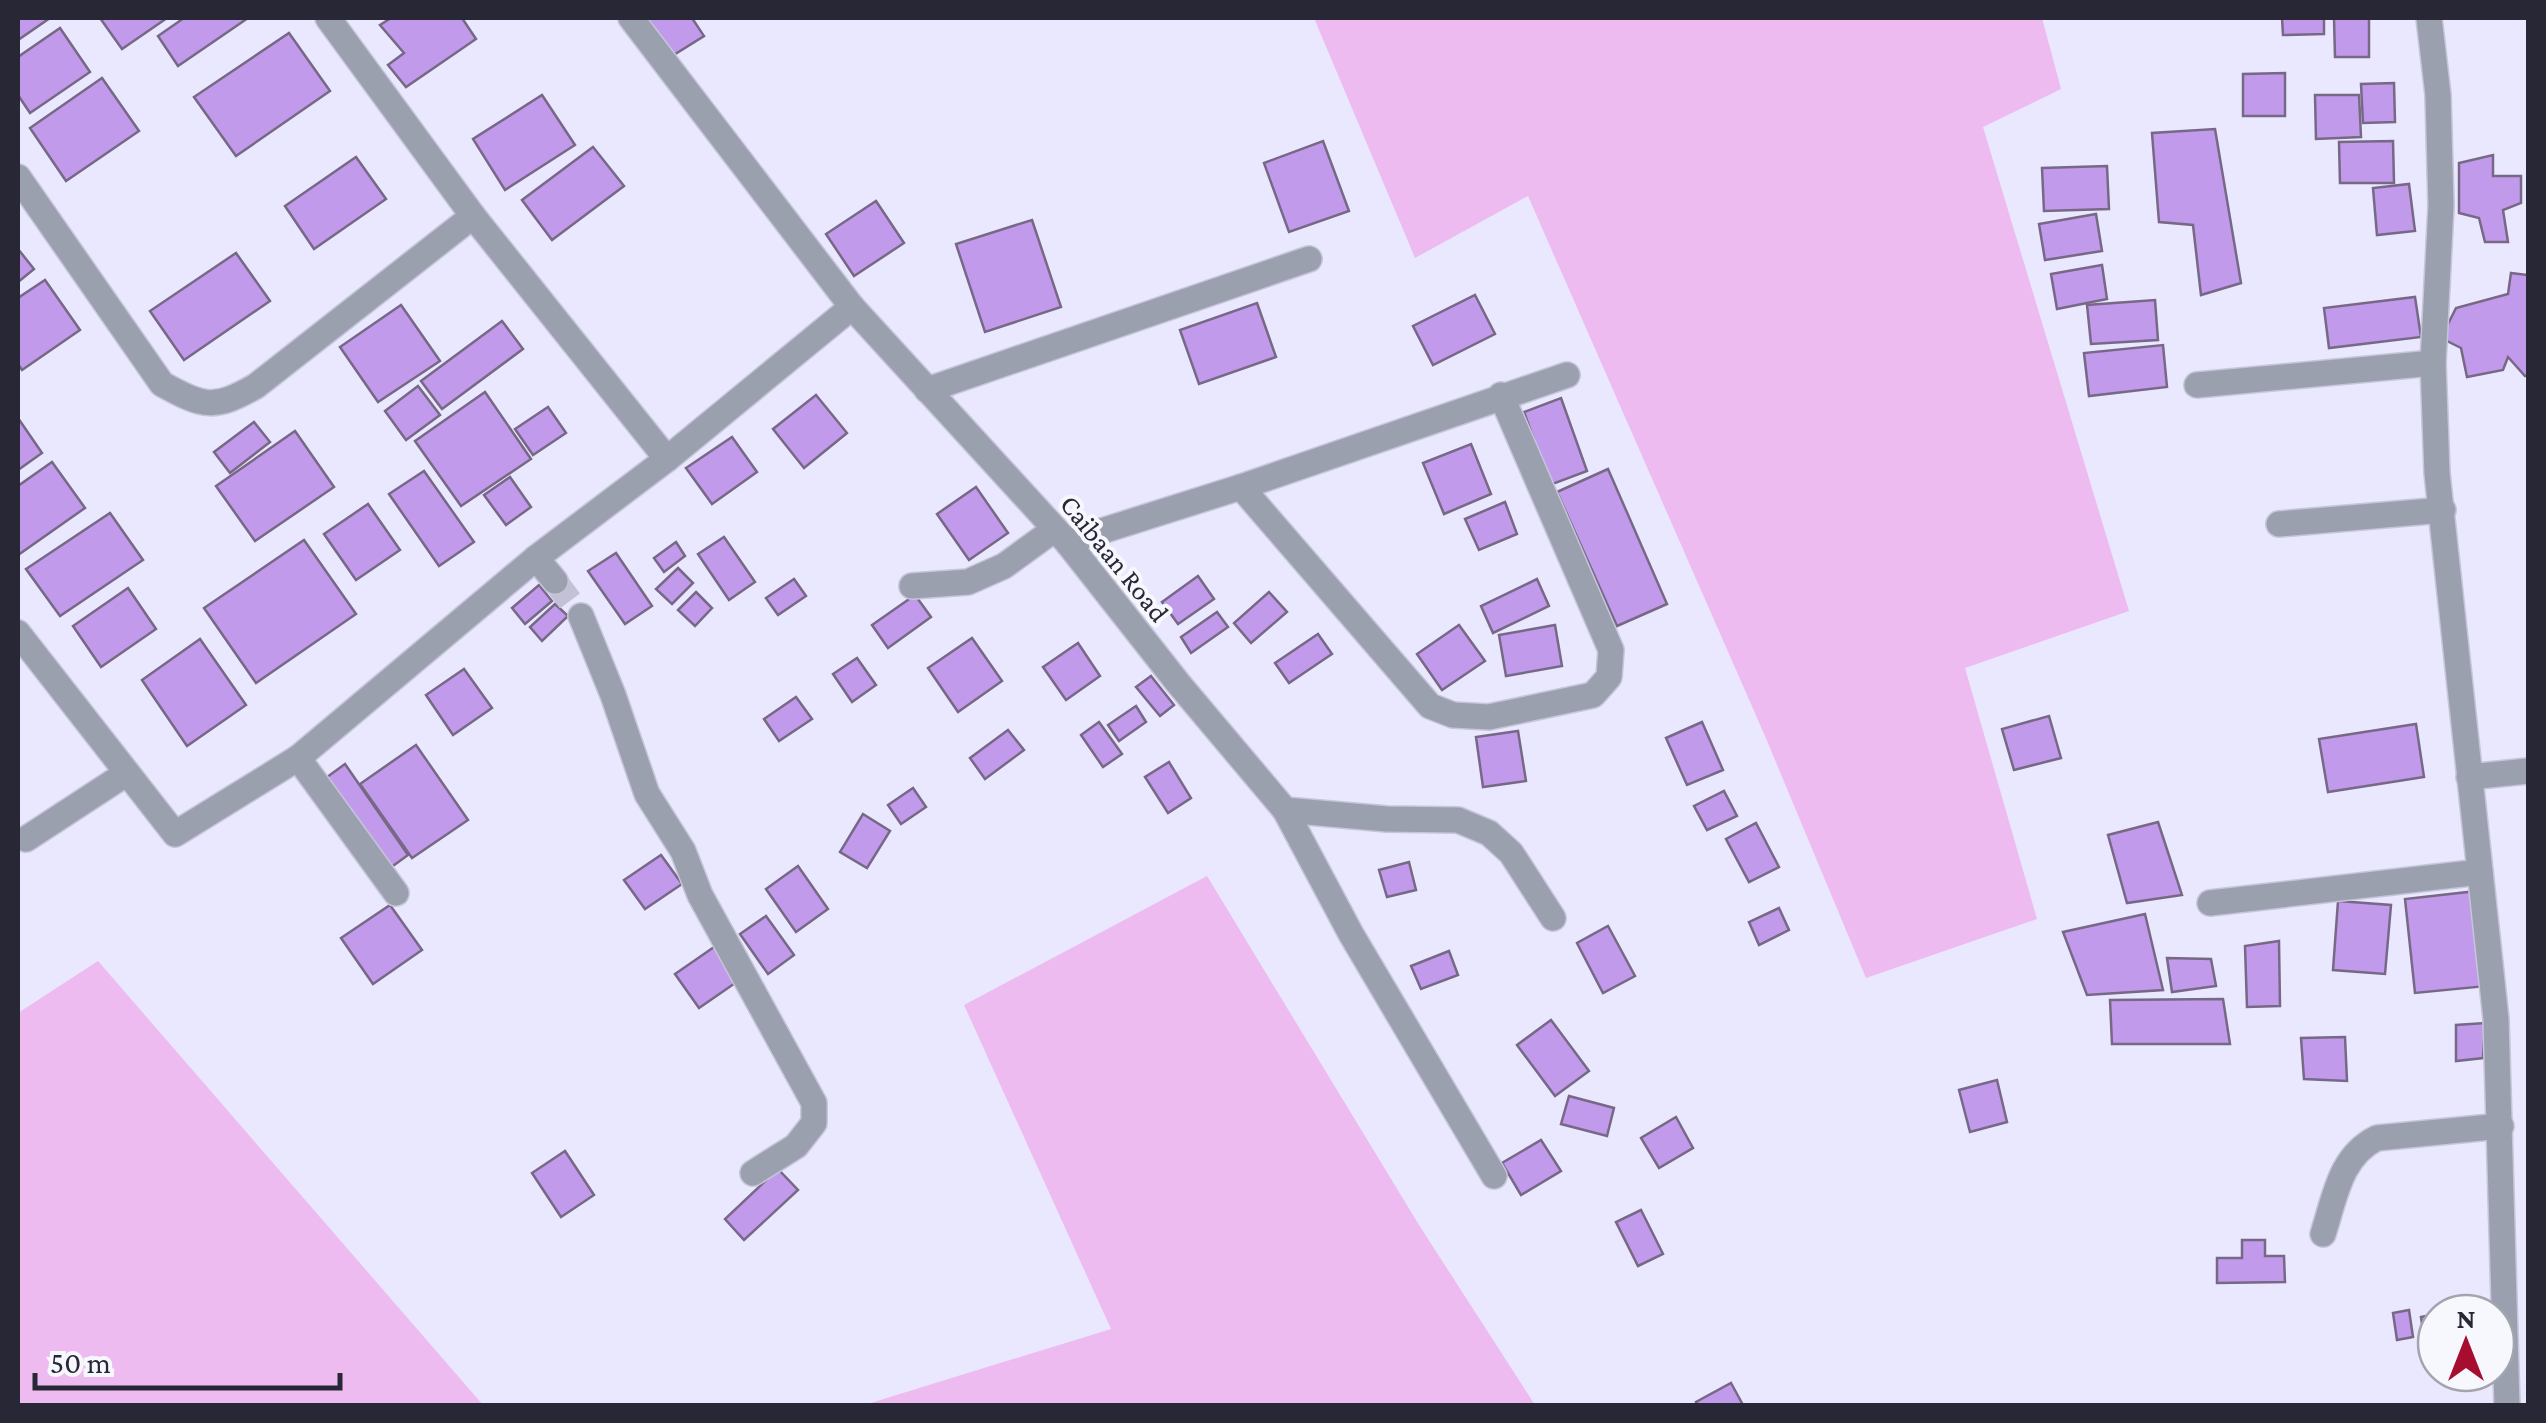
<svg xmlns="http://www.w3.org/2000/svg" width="2546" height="1423" viewBox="0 0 2546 1423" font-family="'Crimson Pro',serif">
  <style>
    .green { fill: #edbbf0 }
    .building { fill: #c29aec; stroke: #776886; stroke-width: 2.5 }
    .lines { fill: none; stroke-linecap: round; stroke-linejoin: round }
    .minor-tunnel { stroke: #c2c1d6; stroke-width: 25; stroke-dasharray: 25 12; stroke-linecap: butt }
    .minor-casing { stroke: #c6c5da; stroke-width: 28 }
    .minor { stroke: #9ba0af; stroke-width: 25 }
    .labels { text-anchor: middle; stroke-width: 8; stroke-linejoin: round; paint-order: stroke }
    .street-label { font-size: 28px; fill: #282735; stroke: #f7f7fe }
  </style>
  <rect width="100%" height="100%" fill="#e9e8fe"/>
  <g class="green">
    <polygon points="1314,18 2042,18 2061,89 1983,127 2129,611 1965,668 2037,919 1866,978 1765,736 1528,196 1415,258"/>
    <polygon points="1207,876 1419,1225 1535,1405 864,1405 1111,1329 964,1005"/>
    <polygon points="98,961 483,1405 18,1405 18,1013"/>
  </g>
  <g class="building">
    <polygon points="18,18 50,18 18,40"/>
    <polygon points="100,18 167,18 122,49"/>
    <polygon points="184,18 248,18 178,66 158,36"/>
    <polygon points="391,18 462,18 476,39 406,87 388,65 404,53 380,25"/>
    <polygon points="647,18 692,18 704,36 672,56"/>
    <polygon points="2282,18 2324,18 2324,34 2283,35"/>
    <polygon points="2334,18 2369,18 2369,57 2335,57"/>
    <polygon points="60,28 90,72 30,113 18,95 18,57"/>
    <polygon points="289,33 330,91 236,156 194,97"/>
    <polygon points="2285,73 2285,116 2243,116 2243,74"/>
    <polygon points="102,78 139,131 66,181 30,128"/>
    <polygon points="2394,83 2395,122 2363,123 2361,84"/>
    <polygon points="542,95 575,145 505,190 473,139"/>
    <polygon points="2315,95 2359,95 2361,137 2316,139"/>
    <polygon points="2215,129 2241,283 2201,295 2193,225 2159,222 2152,133"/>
    <polygon points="1323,141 1349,211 1289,232 1264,163"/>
    <polygon points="2393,141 2394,183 2340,183 2339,142"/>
    <polygon points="593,147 624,186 552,240 522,200"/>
    <polygon points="2493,155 2493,176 2521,176 2521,203 2503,210 2508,242 2485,242 2479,218 2459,213 2459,163"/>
    <polygon points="356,157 386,199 314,249 285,206"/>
    <polygon points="2107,166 2109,209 2044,211 2042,168"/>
    <polygon points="2409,184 2415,231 2377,235 2373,188"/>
    <polygon points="876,201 904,243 854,276 826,234"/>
    <polygon points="2096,214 2102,251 2045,260 2039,224"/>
    <polygon points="1032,220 1061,307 985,332 956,244"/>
    <polygon points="18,249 34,269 18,282"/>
    <polygon points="236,253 270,301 184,360 150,311"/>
    <polygon points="2102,265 2107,299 2057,309 2051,274"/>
    <polygon points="2511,273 2528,275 2528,375 2525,376 2508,357 2503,370 2467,377 2461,348 2441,338 2456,308 2508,294"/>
    <polygon points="45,280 80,330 22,370 18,364 18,298"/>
    <polygon points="1475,295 1495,334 1433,365 1413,326"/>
    <polygon points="2415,297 2421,337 2329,348 2324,308"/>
    <polygon points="2155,300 2158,340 2091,344 2087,305"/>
    <polygon points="1257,303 1276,357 1199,384 1180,330"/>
    <polygon points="401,305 440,361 378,402 340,347"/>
    <polygon points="502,321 523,349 442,409 421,381"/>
    <polygon points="2163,345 2167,387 2089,396 2084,353"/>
    <polygon points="418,386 440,415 406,440 385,411"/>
    <polygon points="485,392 531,459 461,506 415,441"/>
    <polygon points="816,395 847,433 804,468 773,429"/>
    <polygon points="1561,398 1587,471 1550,485 1524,412"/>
    <polygon points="548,407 566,433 533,455 515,429"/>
    <polygon points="18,418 42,453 18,470"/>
    <polygon points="254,422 270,442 230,473 214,452"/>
    <polygon points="295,431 334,487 255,541 216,486"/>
    <polygon points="732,437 757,472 712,504 686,468"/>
    <polygon points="1471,444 1491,494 1444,514 1423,463"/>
    <polygon points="52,462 85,508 18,555 18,486"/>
    <polygon points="1608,469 1667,604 1617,626 1557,492"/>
    <polygon points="424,471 474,542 439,566 389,494"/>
    <polygon points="510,477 531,507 506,525 484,495"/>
    <polygon points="976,487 1008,533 969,560 937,514"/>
    <polygon points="1505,502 1517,534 1479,550 1465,519"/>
    <polygon points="368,504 400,550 356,580 324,534"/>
    <polygon points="110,513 143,560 60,616 26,569"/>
    <polygon points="724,537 755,582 729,600 698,554"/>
    <polygon points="304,540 356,614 256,683 204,608"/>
    <polygon points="676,542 685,556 664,572 654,558"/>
    <polygon points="616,553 652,606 625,624 588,571"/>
    <polygon points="678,568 693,583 672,604 656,589"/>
    <polygon points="1198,576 1214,599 1178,624 1162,602"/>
    <polygon points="794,579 806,596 778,615 766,598"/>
    <polygon points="1537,579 1549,606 1493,633 1481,606"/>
    <polygon points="539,585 552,601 525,624 512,608"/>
    <polygon points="128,588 156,629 101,667 73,626"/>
    <polygon points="696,592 712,608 695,626 678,610"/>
    <polygon points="1269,592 1287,612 1251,643 1234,623"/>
    <polygon points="915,595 931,617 888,648 872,625"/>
    <polygon points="555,604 568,616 542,641 530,627"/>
    <polygon points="1217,612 1228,627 1191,653 1181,637"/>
    <polygon points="1459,625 1485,661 1442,690 1417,654"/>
    <polygon points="1555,625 1562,666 1506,676 1499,635"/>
    <polygon points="1318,634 1332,654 1289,683 1275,663"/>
    <polygon points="972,638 1002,681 958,712 928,668"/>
    <polygon points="200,639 246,705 187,746 142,680"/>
    <polygon points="1078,643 1100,676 1066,700 1043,667"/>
    <polygon points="857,658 876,685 852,702 833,674"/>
    <polygon points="464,669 492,708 453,735 426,695"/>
    <polygon points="1151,676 1174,705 1160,716 1136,687"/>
    <polygon points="796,697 812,719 779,741 764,719"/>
    <polygon points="1136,706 1146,722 1119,741 1108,725"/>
    <polygon points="2049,716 2061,758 2014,770 2002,729"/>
    <polygon points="1099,722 1122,754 1103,767 1081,735"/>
    <polygon points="1702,722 1723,770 1687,785 1666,738"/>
    <polygon points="2416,724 2424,777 2328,792 2319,739"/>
    <polygon points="1008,730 1024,750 985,779 970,758"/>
    <polygon points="1518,731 1526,781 1483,787 1476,737"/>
    <polygon points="416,745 468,820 412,858 360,784"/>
    <polygon points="1169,762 1191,798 1168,813 1145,777"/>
    <polygon points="345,764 408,855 386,871 323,780"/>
    <polygon points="913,788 926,807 901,824 888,805"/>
    <polygon points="1724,791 1737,816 1707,830 1694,806"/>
    <polygon points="863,814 890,831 867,868 840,852"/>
    <polygon points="2158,822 2182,895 2127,903 2108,835"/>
    <polygon points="1756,823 1779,867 1749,882 1726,839"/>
    <polygon points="661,855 682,884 645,909 624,880"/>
    <polygon points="1409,862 1416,890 1387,897 1379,870"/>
    <polygon points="798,866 828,909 796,932 766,889"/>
    <polygon points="2477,891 2487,986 2415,993 2405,899"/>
    <polygon points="2338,901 2391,905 2385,974 2333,970"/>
    <polygon points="390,905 422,950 373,984 341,938"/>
    <polygon points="1779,908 1789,930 1759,945 1749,922"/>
    <polygon points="2145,914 2163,990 2087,995 2063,932"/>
    <polygon points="766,916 794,955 768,974 740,934"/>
    <polygon points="1608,926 1635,976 1603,993 1577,943"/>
    <polygon points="2279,941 2280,1006 2247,1007 2245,946"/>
    <polygon points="717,945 741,979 699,1008 675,974"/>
    <polygon points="1449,951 1458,975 1421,989 1411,966"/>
    <polygon points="2167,958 2211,959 2216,986 2172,992"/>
    <polygon points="2223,999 2230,1044 2112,1044 2110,1000"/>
    <polygon points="1551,1020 1589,1071 1555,1096 1517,1045"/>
    <polygon points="2485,1023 2483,1058 2456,1061 2456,1025"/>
    <polygon points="2345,1037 2347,1081 2304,1079 2301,1038"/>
    <polygon points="1997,1080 2007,1122 1970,1132 1959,1090"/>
    <polygon points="1569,1096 1614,1108 1607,1136 1561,1124"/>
    <polygon points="1676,1117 1693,1148 1659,1168 1641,1138"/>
    <polygon points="1541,1140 1561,1171 1521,1195 1502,1163"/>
    <polygon points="565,1151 594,1195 561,1217 532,1173"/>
    <polygon points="778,1169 798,1190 744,1240 725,1219"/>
    <polygon points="1641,1210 1663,1254 1638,1266 1616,1222"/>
    <polygon points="2242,1240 2265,1240 2265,1256 2284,1256 2285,1282 2217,1283 2217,1258 2242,1258"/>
    <polygon points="2409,1310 2413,1337 2397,1340 2393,1313"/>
    <polygon points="2436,1314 2436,1342 2425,1344 2421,1317"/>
    <polygon points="1731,1383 1743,1405 1698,1406 1696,1402"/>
  </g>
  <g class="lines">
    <polyline class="minor-tunnel" points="555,581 581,616"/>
    <defs>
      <g id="minor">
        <polyline points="328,18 473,216 667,459"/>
        <polyline points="631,18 852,307 1067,542 1178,683 1285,810 1351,934 1494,1176"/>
        <polyline points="2429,18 2438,95 2441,206 2433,363 2437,473 2496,1019 2507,1406"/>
        <path d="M18,177L162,384C204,407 214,410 256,386L473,216"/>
        <polyline points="2197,385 2433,363"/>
        <polyline points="927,390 1309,259"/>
        <polyline points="1241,487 1430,706 1453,715 1489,717 1593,695 1609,677 1611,650 1501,395"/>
        <polyline points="2279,524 2443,510"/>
        <polyline points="1067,542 1241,487 1567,375"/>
        <polyline points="536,558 555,581"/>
        <polyline points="912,586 968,582 1004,566 1055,529"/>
        <polyline points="581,616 613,695 647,794 683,851 700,895 814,1103 814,1123 796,1146 753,1173"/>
        <polyline points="18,633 175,834 298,758 536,558 667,459 852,307"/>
        <polyline points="298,758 396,893"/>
        <polyline points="2469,777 2528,771"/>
        <polyline points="1285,810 1387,819 1458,820 1489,833 1511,853 1553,918"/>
        <polyline points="26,839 127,773"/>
        <polyline points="2210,903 2480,872"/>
        <path d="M2323,1234C2335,1197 2340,1156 2377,1138L2501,1126"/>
      </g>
    </defs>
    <use href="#minor" class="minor-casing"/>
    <use href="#minor" class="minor"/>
  </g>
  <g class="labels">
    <g class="street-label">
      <text transform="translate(1115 558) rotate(51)" y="10">Caibaan Road</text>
    </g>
  </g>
  <rect width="2546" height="1423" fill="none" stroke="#282735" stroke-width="40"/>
  <g transform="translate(2466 1343)"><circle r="48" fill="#f7f7fe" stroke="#a4a4ae" stroke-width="2.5"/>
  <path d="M0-8L18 38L0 25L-18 38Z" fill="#a70d2e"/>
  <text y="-15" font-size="28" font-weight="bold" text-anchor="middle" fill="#282735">N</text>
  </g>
  <path d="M35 1373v15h305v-15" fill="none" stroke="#282735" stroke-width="5"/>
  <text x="50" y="1373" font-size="30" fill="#282735" stroke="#f7f7fe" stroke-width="8" paint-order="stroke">50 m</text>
</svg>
